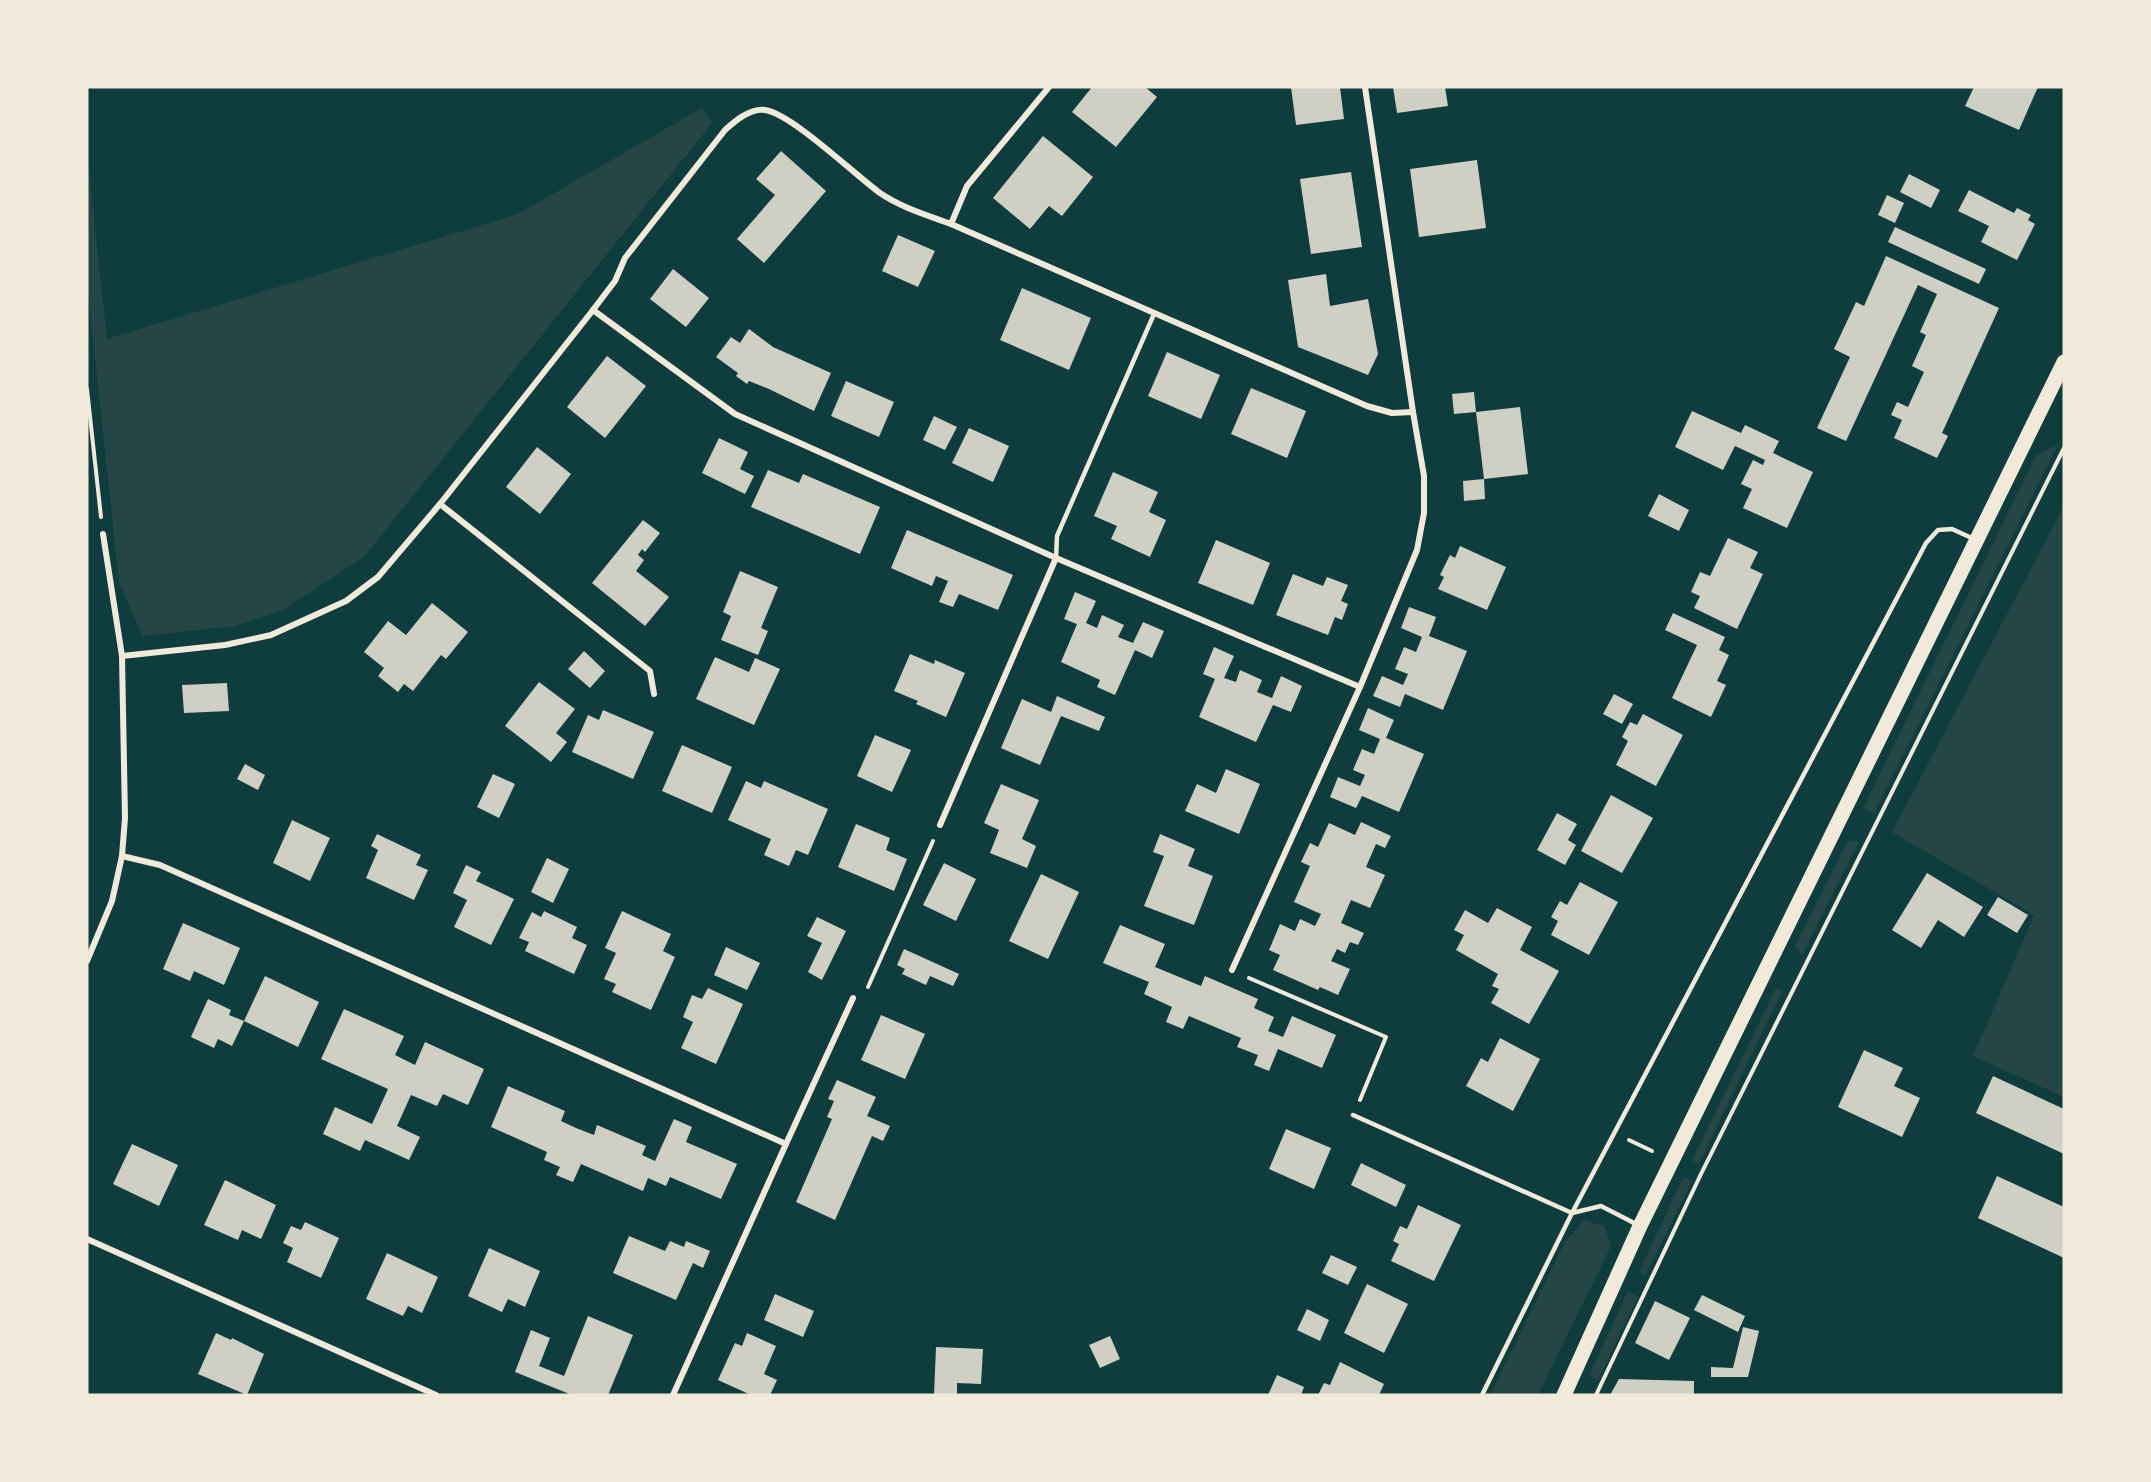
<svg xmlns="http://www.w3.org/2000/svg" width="2151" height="1482" viewBox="0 0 2151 1482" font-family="Raleway,sans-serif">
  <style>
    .green { fill: #244646 }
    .building { fill: #cfcfc3 }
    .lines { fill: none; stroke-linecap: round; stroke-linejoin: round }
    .path { stroke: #f1e9da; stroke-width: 4 }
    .service { stroke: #f1e9da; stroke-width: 4.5 }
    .minor { stroke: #f1e9da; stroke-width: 6 }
    .primary { stroke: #f1e9da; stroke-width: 15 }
  </style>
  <rect width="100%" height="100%" fill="#0f3d3e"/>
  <g class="green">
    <polygon points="702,108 712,123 364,557 281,611 235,626 142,636 119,582 87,284 87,153 107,339 518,214"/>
    <polygon points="2058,445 1874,814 1863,808 2037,454"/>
    <polygon points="2064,506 2064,1097 1973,1056 2034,915 1892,832"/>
    <polygon points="1848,840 1859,842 1802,955 1795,946"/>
    <polygon points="1776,988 1782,992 1699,1164 1692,1160"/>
    <polygon points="1683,1177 1692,1181 1646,1275 1639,1272"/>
    <polygon points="1584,1220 1604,1226 1611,1246 1538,1395 1490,1395 1564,1244"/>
    <polygon points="1628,1291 1638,1297 1598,1380 1589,1376"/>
  </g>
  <g class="building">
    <polygon points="1092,87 1145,87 1157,97 1116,147 1072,112"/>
    <polygon points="1291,87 1340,87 1344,119 1296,125"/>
    <polygon points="1393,87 1445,87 1448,106 1397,113"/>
    <polygon points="1974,87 2038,87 2019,130 1965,106"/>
    <polygon points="1043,136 1093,177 1062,216 1049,206 1030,229 993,198"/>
    <polygon points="781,151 826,191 764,263 737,239 775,195 756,179"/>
    <polygon points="1477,160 1486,228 1419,237 1410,169"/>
    <polygon points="1351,172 1362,247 1311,254 1300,179"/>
    <polygon points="1909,174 1940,190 1931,208 1900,192"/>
    <polygon points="1969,190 2014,213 2017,208 2031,215 2028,220 2035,224 2017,260 1981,242 1989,226 1958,211"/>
    <polygon points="1887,195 1904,203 1895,223 1878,215"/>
    <polygon points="1895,227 1986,269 1979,284 1888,242"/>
    <polygon points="898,235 935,251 918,287 882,271"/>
    <polygon points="1886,256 1999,308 1942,433 1948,436 1937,458 1894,438 1902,420 1891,415 1897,402 1908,407 1924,372 1912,366 1926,335 1920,332 1937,294 1918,285 1846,441 1817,428 1850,357 1834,349 1856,302 1864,306"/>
    <polygon points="673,269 709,298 686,327 650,299"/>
    <polygon points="1326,274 1330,306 1368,299 1378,354 1368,375 1298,347 1288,280"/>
    <polygon points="1022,288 1091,318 1069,370 1000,340"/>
    <polygon points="749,329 773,347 831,373 814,411 769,389 749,381 747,384 736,376 738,373 716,357 731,337 740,343"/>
    <polygon points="1167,352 1220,375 1201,419 1148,396"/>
    <polygon points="607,356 646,386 605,438 567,407"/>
    <polygon points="846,381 894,402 879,437 831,416"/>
    <polygon points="1251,388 1306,411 1287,458 1231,434"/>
    <polygon points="1474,392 1476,412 1454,414 1452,394"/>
    <polygon points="1520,407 1528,474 1484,479 1476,412"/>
    <polygon points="1692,411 1741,433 1745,425 1779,441 1773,453 1813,472 1787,528 1743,508 1752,489 1741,484 1753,460 1763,465 1765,460 1735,446 1723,470 1675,447"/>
    <polygon points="934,416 957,427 945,450 923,440"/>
    <polygon points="969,428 1009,446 993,482 952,463"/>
    <polygon points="719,438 748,452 740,469 754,476 745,494 702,473"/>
    <polygon points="537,447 571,474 540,514 506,487"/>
    <polygon points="768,470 799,483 803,474 880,507 860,554 751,507"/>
    <polygon points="1113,472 1158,492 1149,512 1166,520 1150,557 1111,539 1117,526 1094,516"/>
    <polygon points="1484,479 1485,499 1464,501 1463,481"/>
    <polygon points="1659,494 1689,510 1679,531 1648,516"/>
    <polygon points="643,520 660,533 645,552 642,549 638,555 644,560 636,571 669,597 645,626 592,583"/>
    <polygon points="907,530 1013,575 998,610 959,594 953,607 939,602 948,581 936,576 932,586 891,568"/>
    <polygon points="1728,538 1758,552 1750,568 1763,574 1737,629 1694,608 1700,596 1691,592 1700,572 1710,576"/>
    <polygon points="1216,540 1270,563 1253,605 1198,583"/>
    <polygon points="1460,546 1506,567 1487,610 1438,589 1444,577 1440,575 1450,555 1455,558"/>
    <polygon points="740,571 778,587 761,628 768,631 758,655 721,640 731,616 723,612"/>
    <polygon points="1293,574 1323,586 1327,577 1348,585 1341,601 1348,604 1342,620 1335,617 1328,635 1276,615"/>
    <polygon points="1075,592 1096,601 1086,623 1097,628 1102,615 1124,625 1118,637 1133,643 1143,622 1164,631 1152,658 1135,650 1115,695 1097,687 1100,680 1061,662 1077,624 1064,619"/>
    <polygon points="432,603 468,632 446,659 441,655 413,691 404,684 398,692 378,676 384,668 364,652 388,621 406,635"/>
    <polygon points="1409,607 1436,617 1429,636 1467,651 1443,710 1405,694 1400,707 1373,696 1382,676 1403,685 1408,674 1395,669 1404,647 1416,652 1422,637 1401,628"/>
    <polygon points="1673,613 1725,637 1719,650 1729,655 1717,681 1726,685 1711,717 1672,698 1697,645 1665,630"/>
    <polygon points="1214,647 1234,656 1224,678 1236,682 1240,670 1262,680 1257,692 1272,698 1281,676 1302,686 1291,712 1273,705 1256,742 1199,717 1215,679 1203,674"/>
    <polygon points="584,651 605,671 590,688 568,669"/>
    <polygon points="910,654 934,664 935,660 965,673 946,717 916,704 918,701 894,691"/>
    <polygon points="715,657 749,672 755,658 780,669 754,725 696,699"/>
    <polygon points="539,682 575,709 556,733 567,742 551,762 505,726"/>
    <polygon points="227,683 229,711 184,713 182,685"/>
    <polygon points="1614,694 1633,704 1622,724 1603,714"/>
    <polygon points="1057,696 1105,717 1099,731 1061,716 1040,765 1001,748 1022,699 1051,712"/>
    <polygon points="1368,708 1394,720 1386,738 1424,754 1399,812 1362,796 1356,808 1330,797 1338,777 1360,786 1365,775 1353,770 1362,749 1374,754 1380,739 1359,730"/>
    <polygon points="603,710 654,732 633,779 572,752 588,715 599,720"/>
    <polygon points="1643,714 1683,735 1656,786 1616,765 1628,741 1622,737 1630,722 1637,725"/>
    <polygon points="875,735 911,750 892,792 857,776"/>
    <polygon points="682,745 732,767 712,813 662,791"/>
    <polygon points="245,764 265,775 258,790 237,779"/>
    <polygon points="1226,769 1260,784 1239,834 1185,811 1197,784 1216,793"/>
    <polygon points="493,774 515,784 499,818 477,807"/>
    <polygon points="746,781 761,788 764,781 828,809 808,855 796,850 789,866 764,855 771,839 728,820"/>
    <polygon points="1001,784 1039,800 1022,839 1036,846 1027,868 990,853 999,830 984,823"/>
    <polygon points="1611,795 1653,818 1622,873 1581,851"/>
    <polygon points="1557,813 1577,824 1568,840 1576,845 1565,865 1537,850"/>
    <polygon points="292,820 330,838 310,881 273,863"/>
    <polygon points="1361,822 1391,836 1385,848 1376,844 1366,867 1385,875 1370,908 1351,900 1341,923 1364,933 1358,945 1350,942 1345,953 1337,949 1331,961 1350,969 1338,995 1320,987 1318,990 1273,970 1280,955 1269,950 1280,924 1295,931 1300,919 1315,926 1321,914 1294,902 1310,866 1301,862 1310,843 1318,847 1329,823 1355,835"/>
    <polygon points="856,824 890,838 886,850 907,859 894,891 838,867"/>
    <polygon points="377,834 421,855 416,865 428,870 414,900 366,878 378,850 371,846"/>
    <polygon points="1160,834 1195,849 1188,866 1213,876 1194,925 1144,906 1164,856 1153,852"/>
    <polygon points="547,858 569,869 553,903 531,892"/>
    <polygon points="944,863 976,879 956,921 923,905"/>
    <polygon points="466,865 481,872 476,881 514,899 491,945 454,927 467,900 453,893"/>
    <polygon points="1927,873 1983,907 1964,937 1938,920 1921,948 1892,930"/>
    <polygon points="1041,874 1079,892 1048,959 1009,941"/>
    <polygon points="1580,882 1618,902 1589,955 1551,935 1558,921 1551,917 1560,901 1567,905"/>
    <polygon points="1998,897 2028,915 2017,933 1987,915"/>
    <polygon points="1497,908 1532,927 1520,950 1559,971 1529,1024 1491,1003 1499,989 1492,986 1498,974 1456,950 1464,935 1454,930 1465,910 1488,923"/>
    <polygon points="544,911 577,927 572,938 587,945 574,974 525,951 529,942 519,938 532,912 541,917"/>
    <polygon points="622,911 671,934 663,951 675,957 651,1010 612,992 616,984 604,979 616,953 605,948"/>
    <polygon points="817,917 846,931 822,980 808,972 822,943 807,936"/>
    <polygon points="183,923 240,948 224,985 194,971 190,981 163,969"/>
    <polygon points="1120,925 1165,944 1155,967 1201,986 1205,976 1258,999 1254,1008 1274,1017 1268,1031 1283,1037 1292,1016 1336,1035 1322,1068 1278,1049 1269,1071 1254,1065 1258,1055 1237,1047 1241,1038 1189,1016 1183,1029 1166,1022 1172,1007 1144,994 1149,982 1103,963"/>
    <polygon points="726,947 760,963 747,990 714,975"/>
    <polygon points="904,949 959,974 953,986 930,976 926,985 902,974 905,969 897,965"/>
    <polygon points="265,976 319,1002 298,1047 244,1021 232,1046 218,1039 214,1048 191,1037 208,999 231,1010 229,1015 244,1021"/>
    <polygon points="708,988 743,1004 716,1064 681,1048 693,1022 683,1017 692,995 702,999"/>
    <polygon points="344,1009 404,1036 395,1055 415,1065 425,1042 484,1069 468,1105 443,1094 437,1106 411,1095 397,1126 420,1137 409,1160 365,1140 360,1151 323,1134 335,1107 372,1124 388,1089 321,1059"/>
    <polygon points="881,1015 925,1034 905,1079 861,1060"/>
    <polygon points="1500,1038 1540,1059 1513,1111 1466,1086 1481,1058 1488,1062"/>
    <polygon points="1864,1050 1903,1068 1894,1086 1920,1098 1902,1137 1838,1107"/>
    <polygon points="1993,1076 2064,1109 2064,1154 1976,1113"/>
    <polygon points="837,1080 876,1097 867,1116 890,1126 883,1141 872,1136 835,1220 796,1202 832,1119 827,1117 834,1101 828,1099"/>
    <polygon points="508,1086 565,1111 561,1121 576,1128 594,1135 597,1125 646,1146 642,1155 655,1161 674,1119 692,1127 686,1142 737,1164 721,1199 670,1177 666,1186 648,1178 643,1191 581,1164 573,1182 556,1175 560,1167 544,1160 547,1152 491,1127"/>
    <polygon points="1286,1129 1331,1148 1314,1189 1269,1169"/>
    <polygon points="132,1144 178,1165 159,1206 113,1184"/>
    <polygon points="1361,1163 1406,1185 1396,1207 1351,1185"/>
    <polygon points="1997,1176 2064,1207 2064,1258 1978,1218"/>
    <polygon points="225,1180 276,1205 261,1239 242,1230 238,1240 204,1225"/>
    <polygon points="1418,1205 1461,1225 1434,1281 1391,1261 1399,1244 1393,1241 1400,1226 1407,1229"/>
    <polygon points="305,1222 339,1238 321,1278 287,1262 293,1248 283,1243 291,1226 301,1230"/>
    <polygon points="629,1236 665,1251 670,1241 684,1247 686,1241 710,1251 703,1268 693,1263 676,1300 613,1273"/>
    <polygon points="489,1248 540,1271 525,1307 508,1299 502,1312 468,1296"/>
    <polygon points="387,1253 438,1277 422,1313 408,1306 403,1316 366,1299"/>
    <polygon points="1331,1255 1357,1267 1348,1285 1322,1273"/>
    <polygon points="1367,1284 1408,1304 1384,1353 1344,1333"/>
    <polygon points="775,1294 814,1311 803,1337 764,1320"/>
    <polygon points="1702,1295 1745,1316 1738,1332 1694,1310"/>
    <polygon points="1655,1301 1690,1318 1669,1360 1635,1343"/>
    <polygon points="1307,1309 1329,1320 1320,1341 1297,1330"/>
    <polygon points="588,1316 633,1335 608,1395 572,1395 515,1372 531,1330 550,1338 539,1366 564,1376"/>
    <polygon points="1743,1327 1759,1331 1748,1377 1711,1377 1711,1367 1733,1368"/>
    <polygon points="216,1333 231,1340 232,1338 264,1354 247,1395 198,1374"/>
    <polygon points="747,1333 776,1346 764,1374 777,1380 770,1395 751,1395 718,1380 735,1343 742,1346"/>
    <polygon points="1110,1336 1120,1359 1100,1368 1089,1345"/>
    <polygon points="936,1347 983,1349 981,1384 957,1383 957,1395 934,1395"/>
    <polygon points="1340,1362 1384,1384 1379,1395 1318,1395 1324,1383 1330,1385"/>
    <polygon points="1277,1375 1304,1387 1301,1395 1268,1395"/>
    <polygon points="1619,1379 1694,1381 1694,1395 1610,1395"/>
  </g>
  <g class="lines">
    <g class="path">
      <polyline points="87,389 101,517"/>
      <polyline points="1249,978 1386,1037 1360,1100"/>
      <polyline points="868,987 933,841"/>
      <polyline points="1629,1140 1652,1151"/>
      <polyline points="1596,1395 1701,1174 2064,448"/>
    </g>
    <g class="service">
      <polyline points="1056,558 1057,536 1154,314"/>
      <polyline points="1353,1115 1572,1213 1601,1206 1638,1225"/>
      <polyline points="1482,1395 1572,1213 1926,543 1938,530 1952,529 1974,539"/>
    </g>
    <g class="minor">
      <polyline points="951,224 1367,406 1392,413 1413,412"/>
      <path d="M593,310L615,281L625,258L725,130C735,121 750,108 765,110C792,114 855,175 880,193C902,208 927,215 951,224L967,186L1049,87"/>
      <polyline points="440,504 650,671 654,694"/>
      <polyline points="122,656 225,645 271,635 346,601 378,577 440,504 593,310 735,414 1056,558 1360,687"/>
      <polyline points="940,825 1056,558"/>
      <polyline points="122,856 160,865 786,1144 673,1395"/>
      <polyline points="87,961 112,901 122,856 125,818 122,656 103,534"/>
      <polyline points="1232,970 1360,687 1417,550 1424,513 1424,476 1413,412 1365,87"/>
      <polyline points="786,1144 853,998"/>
      <polyline points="87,1239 436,1395"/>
    </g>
    <polyline class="primary" points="1564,1395 1640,1226 2064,362"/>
  </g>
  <rect width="2151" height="1482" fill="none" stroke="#f1e9da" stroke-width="177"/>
</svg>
